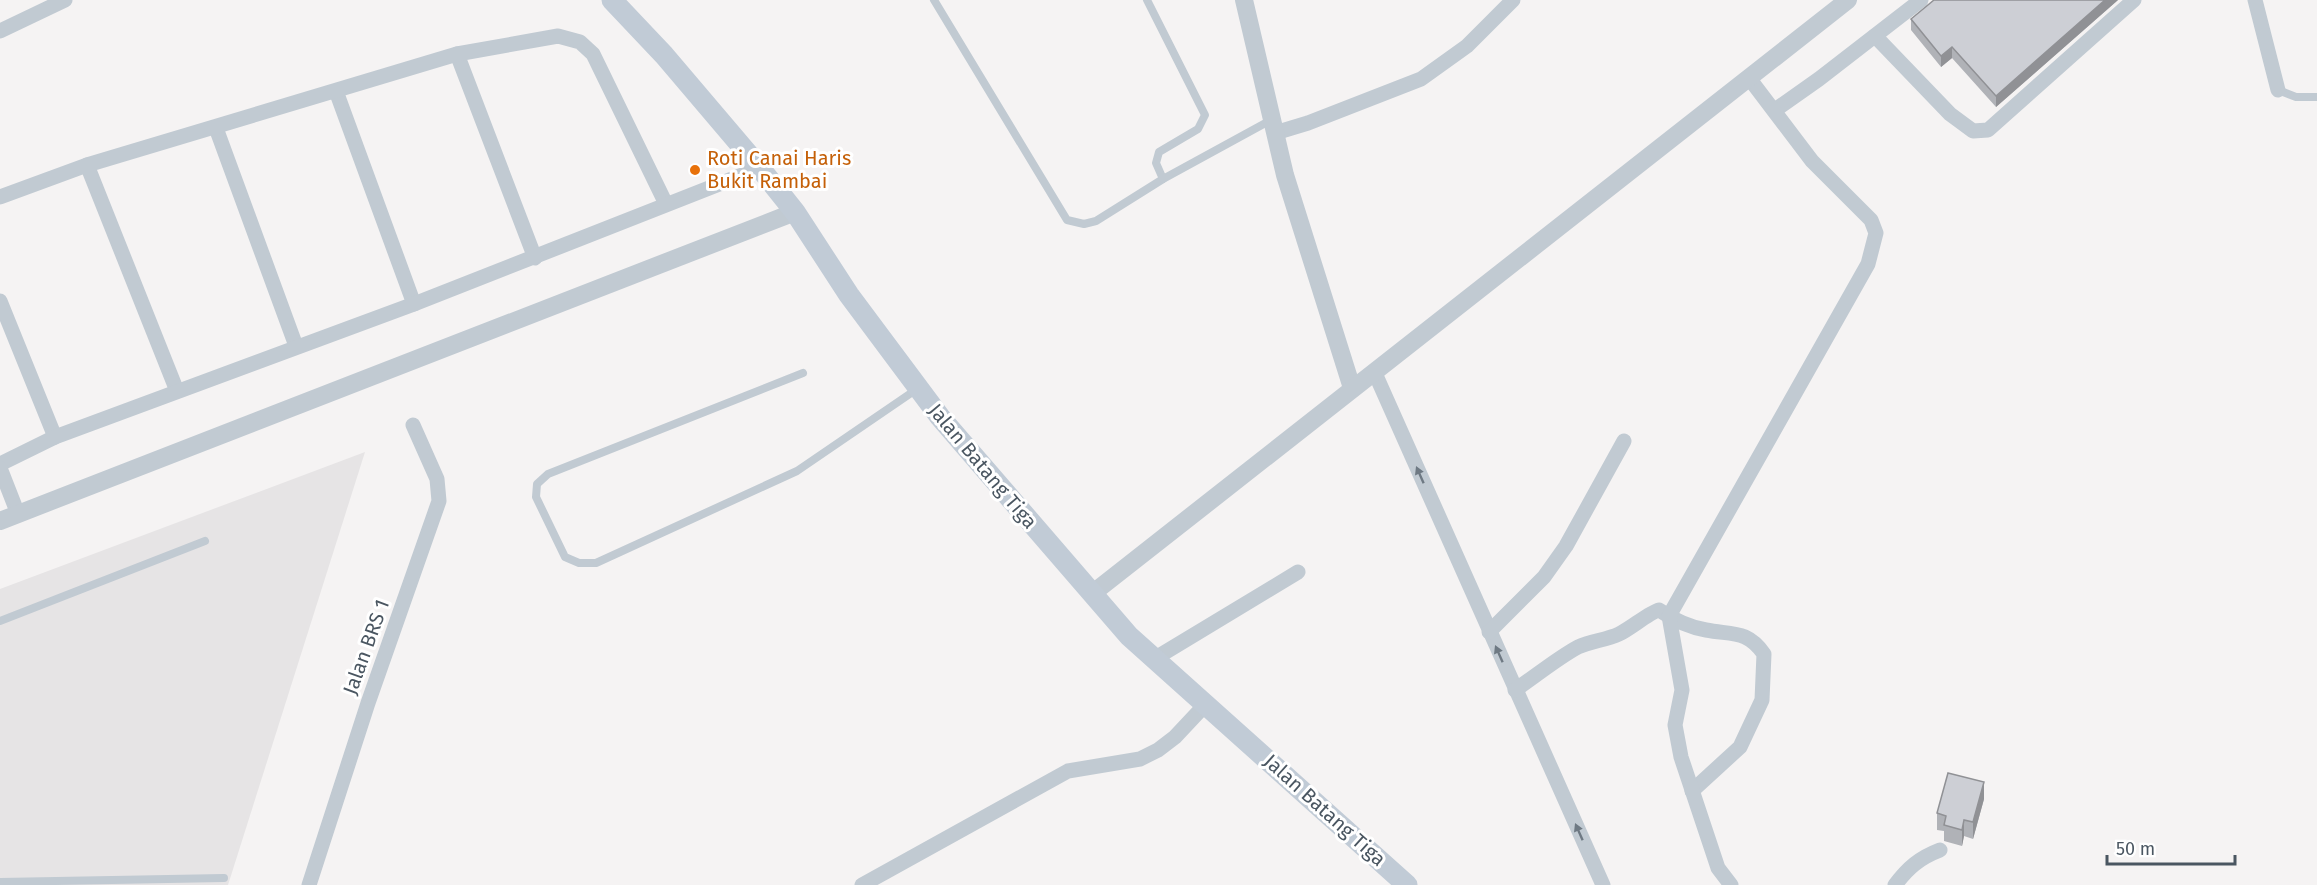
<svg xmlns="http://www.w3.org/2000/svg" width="2317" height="885" viewBox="0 0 2317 885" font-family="'Fira Sans',sans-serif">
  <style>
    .education { fill: #e6e4e5 }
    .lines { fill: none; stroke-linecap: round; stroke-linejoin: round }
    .service { stroke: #c1cad2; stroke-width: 8 }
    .minor { stroke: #c1cad2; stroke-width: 15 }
    .tertiary { stroke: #c1cad2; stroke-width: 18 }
    .secondary { stroke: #c1cbd6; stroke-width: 21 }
    .wall { fill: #b0b2b7 }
    .shaded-wall { fill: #909195 }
    .building { fill: #cdcfd5; stroke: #909195; stroke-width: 1.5 }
    .oneway { fill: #6e7983 }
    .food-dot { fill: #e8710a; stroke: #fff; stroke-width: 2 }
    .labels { text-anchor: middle; stroke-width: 6; stroke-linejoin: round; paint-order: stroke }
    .food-label { font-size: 20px; fill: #c56008; stroke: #fff; text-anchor: start }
    .street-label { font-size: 20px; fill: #4a5661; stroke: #fff }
  </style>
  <rect width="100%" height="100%" fill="#f5f3f3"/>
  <polygon class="education" points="365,452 228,885 0,885 0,589"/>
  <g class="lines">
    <g class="service">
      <polyline points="934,0 1067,220 1084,224 1096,221 1163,179 1271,120"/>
      <polyline points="1147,0 1205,115 1198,129 1159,152 1156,163 1163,179"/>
      <polyline points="2278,90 2296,97 2317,97"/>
      <polyline points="803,373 548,474 537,484 536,497 565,557 579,563 596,563 797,471 917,389"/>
      <polyline points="0,621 205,541"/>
      <polyline points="0,882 224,878"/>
    </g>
    <g class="minor">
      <polyline points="2255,0 2278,90"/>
      <polyline points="0,31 65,0"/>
      <polyline points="1875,36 1950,114 1973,131 1988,130 2134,0"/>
      <polyline points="457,54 535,258"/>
      <polyline points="336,91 414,304"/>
      <polyline points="1775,110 1819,79 1921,0"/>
      <polyline points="216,128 296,346"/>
      <polyline points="1275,133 1308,123 1421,79 1467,46 1513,0"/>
      <polyline points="87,165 177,391"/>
      <polyline points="0,197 87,165 457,54 558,36 580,42 593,54 666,204"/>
      <polyline points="0,301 55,437"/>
      <polyline points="1374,371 1603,885"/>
      <polyline points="0,464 55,437 414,304 760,168"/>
      <polyline points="0,468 18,514"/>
      <polyline points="1489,632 1544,577 1566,546 1624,441"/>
      <polyline points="1154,659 1298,572"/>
      <path d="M1515,690C1536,676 1556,659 1578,647C1591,641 1606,640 1619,634C1630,629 1650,612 1659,610C1674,620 1688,627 1706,630C1733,635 1747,630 1764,654L1762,700L1740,747L1692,791"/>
      <polyline points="309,885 368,703 439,501 437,479 413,425"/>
      <polyline points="862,885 1068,771 1140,759 1158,750 1175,737 1205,705"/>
      <polyline points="1731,885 1718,868 1681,757 1675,725 1682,690 1669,616 1868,264 1876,233 1871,220 1812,161 1749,78"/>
      <path d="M1895,885C1908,868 1919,858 1940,850"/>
    </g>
    <g class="tertiary">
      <polyline points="1244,0 1285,175 1352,388"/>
      <polyline points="0,521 795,212"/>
      <polyline points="1093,593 1848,0"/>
    </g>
    <polyline class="secondary" points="612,0 664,55 760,168 795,212 849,295 940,417 1129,636 1407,885"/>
  </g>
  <g class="wall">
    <polygon points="2118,0 1996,107 1952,58 1941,67 1911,30 1911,19"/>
    <polygon points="1984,799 1973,839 1964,836 1962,846 1944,841 1944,831 1937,830 1937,813"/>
  </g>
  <g class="shaded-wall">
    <polygon points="2105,0 2118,0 1996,107 1996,96"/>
    <polygon points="1952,47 1952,58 1941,67 1941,56"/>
    <polygon points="1984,782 1984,799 1973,839 1973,822"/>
    <polygon points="1964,820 1964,836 1962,846 1962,830"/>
  </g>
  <g class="building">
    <polygon points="1934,0 2105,0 1996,96 1952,47 1941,56 1911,19"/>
    <polygon points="1948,773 1984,782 1973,822 1964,820 1962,830 1944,825 1946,816 1937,813"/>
  </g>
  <defs><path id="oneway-solid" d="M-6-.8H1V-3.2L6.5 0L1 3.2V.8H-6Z" transform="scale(1.5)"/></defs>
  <g class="oneway">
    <use href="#oneway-solid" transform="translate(1420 475) rotate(-114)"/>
    <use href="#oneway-solid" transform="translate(1499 654) rotate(-114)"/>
    <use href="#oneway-solid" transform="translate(1579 832) rotate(-114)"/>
  </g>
  <circle class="food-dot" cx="695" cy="170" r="6"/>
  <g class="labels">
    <g class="food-label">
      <text x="707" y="165">Roti Canai Haris<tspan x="707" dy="23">Bukit Rambai</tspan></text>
    </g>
    <g class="street-label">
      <text transform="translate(983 466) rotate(50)" y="7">Jalan Batang Tiga</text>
      <text transform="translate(366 647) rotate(-70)" y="7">Jalan BRS 1</text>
      <text transform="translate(1325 810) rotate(42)" y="7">Jalan Batang Tiga</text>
    </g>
  </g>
  <path d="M2107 855v9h128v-9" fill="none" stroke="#4a5661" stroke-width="3"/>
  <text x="2116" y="855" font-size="18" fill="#4a5661" stroke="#ffffff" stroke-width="4.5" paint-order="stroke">50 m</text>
</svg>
